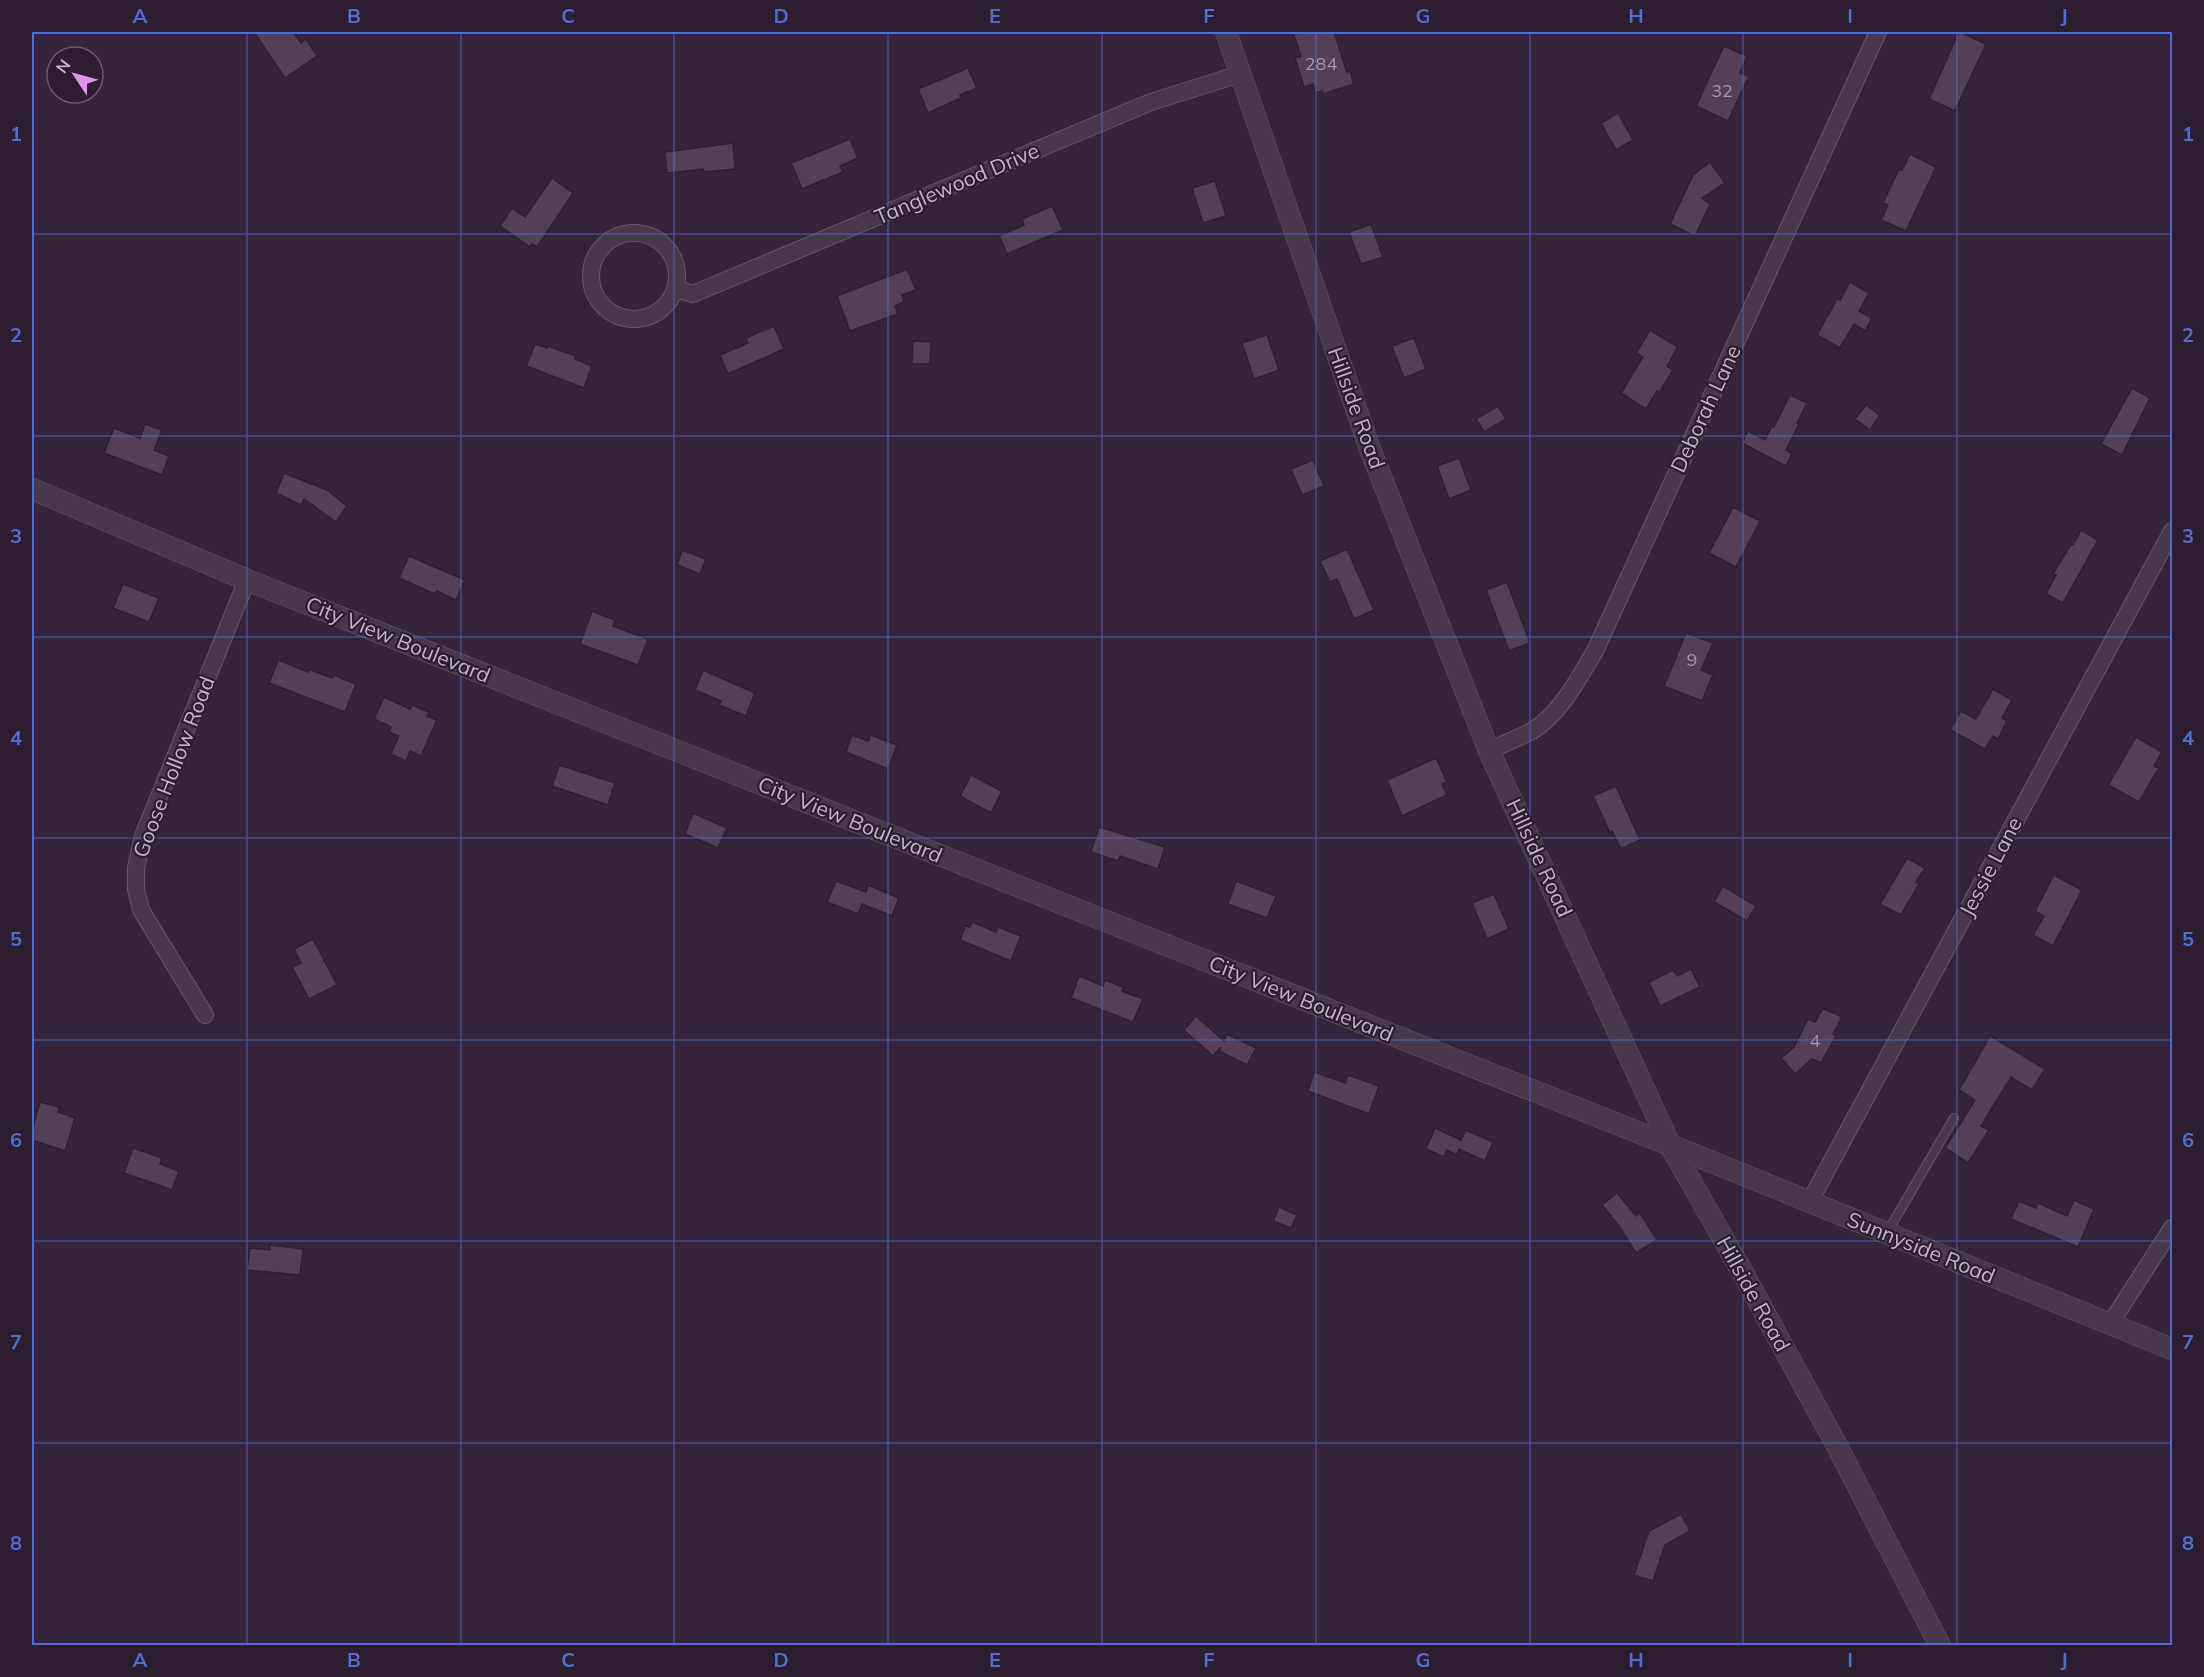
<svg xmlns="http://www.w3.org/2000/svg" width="2204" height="1677" viewBox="0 0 2204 1677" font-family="Mulish,sans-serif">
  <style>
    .building { fill: #533f57; stroke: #2e2031; stroke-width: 1.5 }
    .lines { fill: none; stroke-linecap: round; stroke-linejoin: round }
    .service-casing { stroke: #655768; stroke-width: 10 }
    .minor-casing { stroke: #655768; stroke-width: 18 }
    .tertiary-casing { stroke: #655768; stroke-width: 22 }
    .service { stroke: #47394a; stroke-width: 8 }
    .minor { stroke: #47394a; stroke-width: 16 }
    .tertiary { stroke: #47394a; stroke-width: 21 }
    .grid { fill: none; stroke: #4f6dd3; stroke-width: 1.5; stroke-opacity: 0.55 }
    .labels { text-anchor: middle; stroke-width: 4.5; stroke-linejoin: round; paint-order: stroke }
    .number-label { font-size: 18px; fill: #a797aa }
    .street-label { font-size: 21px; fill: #c3b4c6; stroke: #2c1e2f }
    .neatline { fill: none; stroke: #4f6dd3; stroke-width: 2 }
    .grid-label { font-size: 20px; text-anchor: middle; font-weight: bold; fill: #4f6dd3 }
  </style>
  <rect width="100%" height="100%" fill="#36253a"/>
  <g class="building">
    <polygon points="254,32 293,32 301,43 306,39 317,56 285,78"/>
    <polygon points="1293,32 1334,32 1347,72 1350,71 1354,84 1323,94 1322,91 1315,93 1313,84 1304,87 1295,58 1301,56"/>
    <polygon points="1959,32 1986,44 1955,111 1929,99"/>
    <polygon points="1724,46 1747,56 1740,73 1749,76 1728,121 1696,106"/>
    <polygon points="968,68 977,88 960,95 961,98 928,113 918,89"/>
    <polygon points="1618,113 1633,140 1616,150 1601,123"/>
    <polygon points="850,139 858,158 840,166 843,172 802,189 791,163"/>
    <polygon points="733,143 735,169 704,172 703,169 667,173 665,152"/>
    <polygon points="1910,154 1936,167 1906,231 1881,220 1888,205 1883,203 1899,169 1902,171"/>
    <polygon points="1710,162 1725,183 1702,198 1710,204 1695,236 1670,224 1693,175"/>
    <polygon points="552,178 573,193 537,247 532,244 530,247 500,226 512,208 525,217"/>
    <polygon points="1215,181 1226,216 1203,223 1192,188"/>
    <polygon points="1052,206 1063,230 1007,254 999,236 1024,225 1022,219"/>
    <polygon points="1371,224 1383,257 1361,264 1349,232"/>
    <polygon points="907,269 916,290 902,295 904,302 895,306 898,314 850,331 837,296"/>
    <polygon points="1850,282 1869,293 1859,311 1872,318 1865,331 1854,324 1840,348 1817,335 1837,299 1840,300"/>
    <polygon points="774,326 784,349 728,374 720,355 748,343 746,338"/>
    <polygon points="1650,330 1678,347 1667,366 1673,370 1659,393 1657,391 1646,409 1621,393 1643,357 1636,353"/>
    <polygon points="1267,335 1279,370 1254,379 1242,343"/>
    <polygon points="1414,338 1426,369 1404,378 1392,346"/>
    <polygon points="913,341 931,342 930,364 912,364"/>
    <polygon points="535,344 547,348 548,346 576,356 575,359 592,366 584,388 526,366"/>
    <polygon points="2132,388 2150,398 2122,455 2101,444"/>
    <polygon points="1790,395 1807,403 1797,423 1799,424 1786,450 1792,454 1786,466 1742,443 1748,431 1765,440 1772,426 1774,427"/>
    <polygon points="1866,405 1880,415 1870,430 1855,419"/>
    <polygon points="1498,406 1506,419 1484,432 1476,419"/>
    <polygon points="145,424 162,430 154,450 169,456 162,475 104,453 114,428 140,438"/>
    <polygon points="1459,458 1471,490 1449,499 1437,466"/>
    <polygon points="1313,460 1324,486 1302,495 1291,469"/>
    <polygon points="284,473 327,490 347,506 336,522 304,499 301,505 276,493"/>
    <polygon points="1733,507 1760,521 1736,567 1709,553"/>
    <polygon points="2081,530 2098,540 2063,603 2046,594 2056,575 2053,574 2071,544 2073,545"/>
    <polygon points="1347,549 1374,610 1354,619 1337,579 1330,582 1320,561"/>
    <polygon points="682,550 706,559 700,574 677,565"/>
    <polygon points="409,556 465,580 456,600 437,591 435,594 399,578"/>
    <polygon points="1507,582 1530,643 1509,651 1486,590"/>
    <polygon points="123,584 159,598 149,622 113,608"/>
    <polygon points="592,611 615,620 613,626 648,639 638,665 580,644"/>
    <polygon points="1686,633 1713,643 1701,670 1713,675 1702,701 1664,686"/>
    <polygon points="278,660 308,672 309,669 332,678 333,675 356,684 345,712 269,683"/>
    <polygon points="703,670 755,693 746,716 719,705 721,701 695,690"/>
    <polygon points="1993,689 2012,700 2002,718 2007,721 1998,739 1993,736 1985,749 1950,730 1961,711 1976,719"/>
    <polygon points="384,697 410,709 412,705 429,712 427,716 437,720 421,756 410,751 406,761 391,754 399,736 389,732 391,727 374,719"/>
    <polygon points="852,735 868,741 871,735 897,745 888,769 846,752"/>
    <polygon points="2136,737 2162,752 2154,766 2159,768 2139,802 2108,785"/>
    <polygon points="1436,758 1447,782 1442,784 1447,795 1402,816 1387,780"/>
    <polygon points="559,765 615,783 608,805 552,786"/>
    <polygon points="971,775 1002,791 991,813 960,796"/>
    <polygon points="1616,786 1640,840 1621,849 1612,831 1610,833 1593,796"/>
    <polygon points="693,813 727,828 718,848 685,834"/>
    <polygon points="1099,827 1165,847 1158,869 1120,856 1118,861 1091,852"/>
    <polygon points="1907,858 1925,868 1916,882 1919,884 1901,915 1880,904"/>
    <polygon points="2054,875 2082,890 2053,946 2033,935 2044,916 2035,911"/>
    <polygon points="836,881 866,892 868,885 899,898 892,916 862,904 858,914 827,902"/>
    <polygon points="1236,881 1276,896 1267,918 1228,904"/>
    <polygon points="1723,886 1756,906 1747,921 1714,902"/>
    <polygon points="1494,894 1509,929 1487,939 1472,903"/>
    <polygon points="972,922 996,932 998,927 1021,936 1011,961 960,940 965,926 970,927"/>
    <polygon points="313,939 337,985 309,999 292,967 301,963 294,949"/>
    <polygon points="1691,969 1700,987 1660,1006 1649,982 1673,970 1677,976"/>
    <polygon points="1079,976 1103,986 1105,980 1123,987 1122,991 1143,999 1133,1022 1071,998"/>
    <polygon points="1823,1008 1842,1017 1833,1034 1836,1036 1821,1063 1812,1059 1795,1074 1781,1058 1794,1047 1808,1019 1815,1022"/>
    <polygon points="1196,1016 1224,1041 1227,1034 1256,1048 1247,1065 1219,1051 1221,1047 1213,1056 1184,1030"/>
    <polygon points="1990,1036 2045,1069 2032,1090 2011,1077 1981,1126 1989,1130 1968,1163 1945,1148 1975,1100 1959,1090"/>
    <polygon points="1314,1072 1345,1083 1348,1075 1379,1086 1369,1114 1308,1091"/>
    <polygon points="40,1102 59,1107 58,1112 75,1118 65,1151 32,1140 32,1130"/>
    <polygon points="1435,1128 1461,1140 1466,1130 1493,1142 1485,1161 1459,1149 1457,1155 1447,1150 1444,1157 1426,1149"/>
    <polygon points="133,1148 162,1158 160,1164 179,1171 172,1190 124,1173"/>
    <polygon points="1617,1193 1636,1216 1640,1213 1657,1240 1636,1253 1619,1226 1602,1205"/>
    <polygon points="2074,1200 2094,1209 2078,1247 2011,1219 2019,1201 2036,1208 2038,1203 2067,1216"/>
    <polygon points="1279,1207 1297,1215 1291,1228 1273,1221"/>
    <polygon points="270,1245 303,1249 300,1275 247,1270 250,1248 270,1250"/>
    <polygon points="1681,1514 1690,1531 1665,1545 1653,1581 1634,1575 1649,1531"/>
  </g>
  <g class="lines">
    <defs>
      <polyline id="service" points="1888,1231 1954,1118"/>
      <g id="minor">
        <circle cx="634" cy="276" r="43"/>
        <polyline points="676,289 693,294 1151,102 1240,74"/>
        <path d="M1489,751C1503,744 1518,738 1532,731C1561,713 1578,679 1595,651L1878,32"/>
        <polyline points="205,1015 141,910 136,889 136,868 143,836 247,580"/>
        <polyline points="1809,1203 2172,531"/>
        <polyline points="2110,1324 2172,1228"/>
      </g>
      <g id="tertiary">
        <polyline points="1226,32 1370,449 1489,751 1670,1145 1744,1275 1835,1442 1940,1646"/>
        <polyline points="32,489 247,580 1670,1145 2172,1349"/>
      </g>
    </defs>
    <use href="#service" class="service-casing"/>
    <use href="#minor" class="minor-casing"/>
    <use href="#tertiary" class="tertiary-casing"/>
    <use href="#service" class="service"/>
    <use href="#minor" class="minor"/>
    <use href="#tertiary" class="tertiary"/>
  </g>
  <path class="grid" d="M247,32V1646M461,32V1646M674,32V1646M888,32V1646M1102,32V1646M1316,32V1646M1530,32V1646M1743,32V1646M1957,32V1646M32,234H2172M32,436H2172M32,637H2172M32,838H2172M32,1040H2172M32,1241H2172M32,1443H2172"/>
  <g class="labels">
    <g class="number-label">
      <text x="1321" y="70">284</text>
      <text x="1722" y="97">32</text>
      <text x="1692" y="666">9</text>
      <text x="1815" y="1047">4</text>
    </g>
    <g class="street-label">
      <text transform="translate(957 184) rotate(-23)" y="7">Tanglewood Drive</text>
      <text transform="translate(1356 408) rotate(70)" y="7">Hillside Road</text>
      <text transform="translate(1706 409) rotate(-65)" y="7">Deborah Lane</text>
      <text transform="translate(398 640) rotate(22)" y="7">City View Boulevard</text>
      <text transform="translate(174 767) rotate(-69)" y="7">Goose Hollow Road</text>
      <text transform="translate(850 820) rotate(22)" y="7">City View Boulevard</text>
      <text transform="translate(1539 858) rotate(65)" y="7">Hillside Road</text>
      <text transform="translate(1991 867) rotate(-62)" y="7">Jessie Lane</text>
      <text transform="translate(1301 999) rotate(22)" y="7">City View Boulevard</text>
      <text transform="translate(1921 1248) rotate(22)" y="7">Sunnyside Road</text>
      <text transform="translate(1753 1294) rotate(61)" y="7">Hillside Road</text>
    </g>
  </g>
  <rect width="2204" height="1677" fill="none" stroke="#2c1e2f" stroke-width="66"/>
  <g transform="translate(75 75) rotate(306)"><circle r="28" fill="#2c1e2f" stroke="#685a6b" stroke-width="1.5"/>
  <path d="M0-4.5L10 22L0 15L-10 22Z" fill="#e192ed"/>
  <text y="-9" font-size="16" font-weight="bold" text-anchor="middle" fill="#c3b4c6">N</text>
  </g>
  <rect x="33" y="33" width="2138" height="1611" class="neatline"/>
  <g class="grid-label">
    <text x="140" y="23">A</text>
    <text x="354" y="23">B</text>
    <text x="568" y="23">C</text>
    <text x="781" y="23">D</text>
    <text x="995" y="23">E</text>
    <text x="1209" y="23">F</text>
    <text x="1423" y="23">G</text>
    <text x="1636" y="23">H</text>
    <text x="1850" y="23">I</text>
    <text x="2064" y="23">J</text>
    <text x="16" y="141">1</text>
    <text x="2188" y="141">1</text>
    <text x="16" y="342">2</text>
    <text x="2188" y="342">2</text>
    <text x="16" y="543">3</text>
    <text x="2188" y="543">3</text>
    <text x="16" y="745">4</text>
    <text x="2188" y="745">4</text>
    <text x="16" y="946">5</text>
    <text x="2188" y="946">5</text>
    <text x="16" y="1147">6</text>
    <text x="2188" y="1147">6</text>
    <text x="16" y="1349">7</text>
    <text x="2188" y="1349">7</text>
    <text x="16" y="1550">8</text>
    <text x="2188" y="1550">8</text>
    <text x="140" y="1667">A</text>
    <text x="354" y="1667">B</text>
    <text x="568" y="1667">C</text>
    <text x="781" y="1667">D</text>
    <text x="995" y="1667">E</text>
    <text x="1209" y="1667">F</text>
    <text x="1423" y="1667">G</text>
    <text x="1636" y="1667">H</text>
    <text x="1850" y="1667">I</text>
    <text x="2064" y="1667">J</text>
  </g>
</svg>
